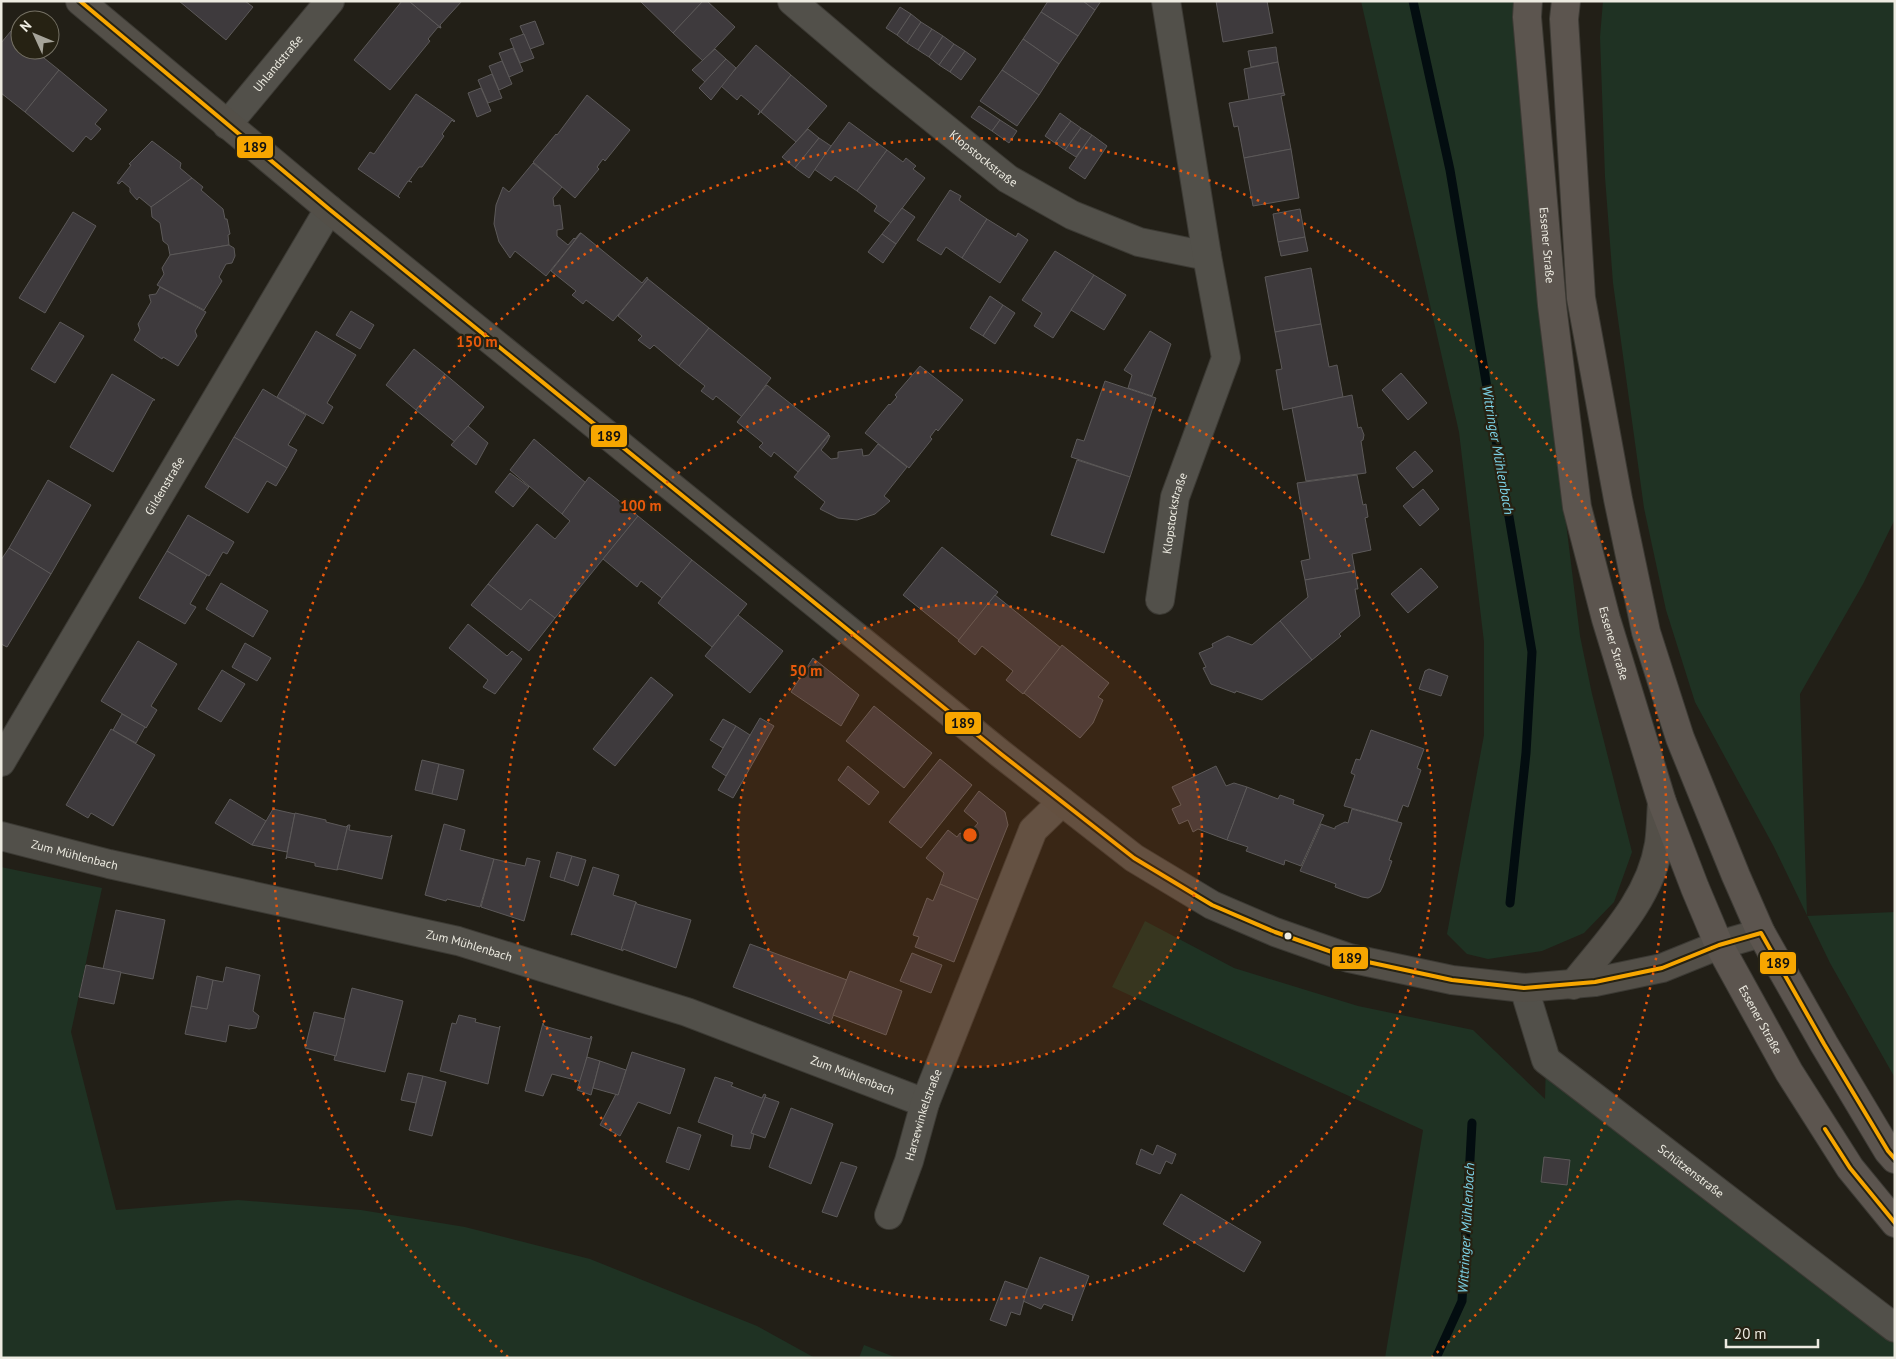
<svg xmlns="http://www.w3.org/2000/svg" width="1896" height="1359" viewBox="0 0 1896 1359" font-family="'PT Sans',sans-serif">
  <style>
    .green { fill: #1f3223 }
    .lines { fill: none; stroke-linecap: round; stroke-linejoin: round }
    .stream { stroke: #030d10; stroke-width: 9 }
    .building { fill: #3e3a3d; stroke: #5c5959 }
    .minor-casing { stroke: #3c3a34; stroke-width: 30 }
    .tertiary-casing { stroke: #3c3a34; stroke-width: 30 }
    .secondary-casing { stroke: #3c3a34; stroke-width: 30 }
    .primary-casing { stroke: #3c3a34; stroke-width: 30 }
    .minor { stroke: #52504a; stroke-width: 28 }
    .tertiary { stroke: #52504a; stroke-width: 28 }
    .secondary { stroke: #534f48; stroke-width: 28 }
    .primary { stroke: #5c554f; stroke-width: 28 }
    .bus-1-casing { stroke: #262213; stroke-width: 8 }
    .bus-1 { stroke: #f7a600; stroke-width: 4 }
    .ring { fill: none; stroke: #e8590c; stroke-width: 2.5; stroke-dasharray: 2.5 5 }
    .bus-dot { fill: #edebe1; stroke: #262213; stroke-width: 2 }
    .labels { text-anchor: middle; stroke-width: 4.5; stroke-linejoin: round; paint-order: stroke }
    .street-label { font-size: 12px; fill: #edebe1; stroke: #262213 }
    .water-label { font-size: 14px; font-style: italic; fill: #7dd3e8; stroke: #262213 }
    .centre { fill: #e8590c; stroke: #262213; stroke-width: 2.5 }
    .ring-label { font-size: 15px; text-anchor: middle; font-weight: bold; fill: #e8590c; stroke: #262213; stroke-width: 4.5; stroke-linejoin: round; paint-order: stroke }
    .line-badge { stroke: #262213; stroke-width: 2 }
    .pale-badge-label { font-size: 14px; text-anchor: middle; font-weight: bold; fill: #111 }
  </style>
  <rect width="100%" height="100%" fill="#221f17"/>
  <g class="green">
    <polygon points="1361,1 1522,1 1565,515 1580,636 1592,694 1632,852 1614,902 1584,933 1542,951 1488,959 1467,954 1447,934 1484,735 1484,642 1459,432"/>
    <polygon points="1603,1 1895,1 1895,519 1863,584 1800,694 1807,916 1895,912 1895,1078 1830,963 1774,847 1695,702 1666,610 1644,508 1613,283 1605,177 1600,37"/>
    <polygon points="1,867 102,888 71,1032 116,1210 238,1200 361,1210 465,1227 590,1259 757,1326 815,1358 1,1358"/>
    <polygon points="1145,921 1234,968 1358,1006 1473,1030 1545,1099 1546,1060 1895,1328 1895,1358 1385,1358 1423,1130 1112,987"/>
    <polygon points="864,1345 897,1358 859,1358"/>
  </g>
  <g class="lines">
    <g class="stream">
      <polyline points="1413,1 1450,170 1532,652 1526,753 1510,903"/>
      <polyline points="1436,1358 1462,1301 1472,1123"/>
    </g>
  </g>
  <g class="building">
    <polygon points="179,1 245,1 253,7 226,40"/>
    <polygon points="402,1 409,1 441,28 438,27 428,39 430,41 390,90 354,60"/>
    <polygon points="409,1 462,1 440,25 441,28"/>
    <polygon points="640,1 703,1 673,33"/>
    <polygon points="703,1 707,1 735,27 703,61 673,33"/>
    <polygon points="1048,1 1083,1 1095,10 1078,36 1041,12"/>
    <polygon points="1083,1 1101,1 1095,10"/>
    <polygon points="1216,1 1267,1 1273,33 1223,42"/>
    <polygon points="900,7 911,14 897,35 886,28"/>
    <polygon points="1041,12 1078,36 1059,64 1023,39"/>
    <polygon points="911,14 921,22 907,43 897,35"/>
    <polygon points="535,21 544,44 530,49 520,26"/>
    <polygon points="921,22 932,29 918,50 907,43"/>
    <polygon points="932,29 943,36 929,57 918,50"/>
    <polygon points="11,31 20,38 20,50 34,50 59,70 25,112 1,93 1,43"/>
    <polygon points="524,34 534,58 520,63 510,39"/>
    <polygon points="943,36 954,44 939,65 929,57"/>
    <polygon points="1023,39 1059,64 1039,95 1002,70"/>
    <polygon points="954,44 965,51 950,72 939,65"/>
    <polygon points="756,45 791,75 758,115 760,111 741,95 737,100 721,86"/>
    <polygon points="1276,47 1278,62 1251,67 1248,51"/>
    <polygon points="513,48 523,71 509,77 499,53"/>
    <polygon points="715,49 726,59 705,82 692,70"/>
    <polygon points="965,51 976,59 961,80 950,72"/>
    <polygon points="726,59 736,68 711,100 699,88"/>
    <polygon points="502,61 512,84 499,90 489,66"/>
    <polygon points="1278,62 1284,93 1249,100 1244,69"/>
    <polygon points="59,70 107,110 95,124 101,129 91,140 86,136 73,152 25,112"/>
    <polygon points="1002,70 1039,95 1017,126 980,101"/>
    <polygon points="492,74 502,98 488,103 478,80"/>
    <polygon points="791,75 827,106 796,142 761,112"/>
    <polygon points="481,88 491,111 477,117 468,93"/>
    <polygon points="1284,93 1285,95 1281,96 1291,149 1244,158 1238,126 1234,127 1229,103"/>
    <polygon points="416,94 455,121 454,122 452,120 442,134 444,136 422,167 419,167 409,181 412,182 408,181 398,196 400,198 358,169 370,152 374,154"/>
    <polygon points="587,95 630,130 605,161 603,159 597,167 599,169 575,198 533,162 556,134 557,135"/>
    <polygon points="979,106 1000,120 992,131 971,117"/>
    <polygon points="1060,113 1071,121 1055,143 1045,136"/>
    <polygon points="1000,120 1017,131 1009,143 992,131"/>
    <polygon points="1071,121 1081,128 1065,150 1055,143"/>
    <polygon points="849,122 887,150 857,191 835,176 831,181 814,169"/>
    <polygon points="1081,128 1092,135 1076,157 1065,150"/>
    <polygon points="808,129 819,138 795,168 782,157"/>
    <polygon points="1092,135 1107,146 1085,179 1069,168"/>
    <polygon points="819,138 831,146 809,178 795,168"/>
    <polygon points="152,141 181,163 180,168 192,178 151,207 139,197 137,200 130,192 130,188 122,181 119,184 117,183 131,165 129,164"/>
    <polygon points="1291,149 1299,198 1253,206 1244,158"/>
    <polygon points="887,150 903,162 906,158 916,166 913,169 925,178 891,223 874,211 877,206 857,191"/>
    <polygon points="533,163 562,187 553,198 554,206 560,205 563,229 557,230 557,236 568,245 574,238 575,239 580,233 581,233 546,276 515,251 510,258 499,242 494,224 496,205 503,187 509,192"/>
    <polygon points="192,178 203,187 201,190 223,209 225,219 227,219 230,234 228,235 229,245 170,255 168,245 163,241 160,223 152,217 151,207"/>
    <polygon points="950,190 961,196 959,200 987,219 962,258 946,247 941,255 917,240"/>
    <polygon points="902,208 915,217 896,244 882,234"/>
    <polygon points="1300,209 1305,237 1278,242 1273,214"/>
    <polygon points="73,212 96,226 45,313 19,298"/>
    <polygon points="987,219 1016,237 1018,233 1028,240 1000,283 962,258"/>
    <polygon points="581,233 642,283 647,277 648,279 613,321 586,300 583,304 572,295 576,291 551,271"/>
    <polygon points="882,234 896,244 883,263 868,252"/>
    <polygon points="1305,237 1308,251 1281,256 1278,242"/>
    <polygon points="229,245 234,248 235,256 232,263 226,264 219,277 222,281 204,310 157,285 164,274 162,268 170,255"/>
    <polygon points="1055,251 1094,275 1053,338 1034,326 1042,313 1022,300"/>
    <polygon points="1311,268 1321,324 1275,332 1265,277"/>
    <polygon points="1094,275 1126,295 1104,330 1071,310"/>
    <polygon points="648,279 709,328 679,366 654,345 650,349 638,340 642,336 618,316"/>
    <polygon points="160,287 206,312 195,331 197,336 178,366 163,357 162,359 134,340 140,330 138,324 151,302 149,295 156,294"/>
    <polygon points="990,296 1003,305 983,336 970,328"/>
    <polygon points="1003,305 1015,313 995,344 983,336"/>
    <polygon points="351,311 374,325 360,349 336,335"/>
    <polygon points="60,322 84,336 55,383 31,369"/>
    <polygon points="1321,324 1329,367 1337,365 1343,397 1283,410 1276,370 1282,369 1275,332"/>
    <polygon points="709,328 771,378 742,417 716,396 713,400 701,391 705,386 679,366"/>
    <polygon points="316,331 356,355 327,403 333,407 323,424 277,397"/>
    <polygon points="1150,331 1171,344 1152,396 1128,388 1132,375 1124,370"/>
    <polygon points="414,349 445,374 416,410 386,385"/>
    <polygon points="920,366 963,400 938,431 936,429 930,437 932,439 909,468 865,433 889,404 890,405 897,397 895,395"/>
    <polygon points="1401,373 1427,403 1408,420 1382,390"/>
    <polygon points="112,374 155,400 153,400 113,472 70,447"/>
    <polygon points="445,374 484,407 455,442 416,410"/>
    <polygon points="1105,381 1156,398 1130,477 1071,457 1077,439 1084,441"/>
    <polygon points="767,385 829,434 798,472 774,452 771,457 759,447 763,443 737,422"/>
    <polygon points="263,389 306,415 288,445 297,450 287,468 234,437"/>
    <polygon points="1352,395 1358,428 1361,427 1364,435 1363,440 1361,441 1366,473 1306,481 1292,408"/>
    <polygon points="468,426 488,443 476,465 451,445"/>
    <polygon points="829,435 830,436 827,442 821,450 831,459 838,458 838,452 862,449 863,456 869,455 878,444 907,467 884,496 890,501 875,514 857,520 838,518 820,509 825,502 794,477"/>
    <polygon points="234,437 287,468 276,486 267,481 248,513 205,487"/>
    <polygon points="534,439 586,483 562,514 510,470"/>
    <polygon points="1415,451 1433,471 1413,488 1396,468"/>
    <polygon points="1077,460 1130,477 1104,553 1051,535"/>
    <polygon points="510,473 529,487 513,507 495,492"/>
    <polygon points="1357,475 1363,505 1366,504 1368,517 1365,518 1371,550 1352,554 1355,571 1305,580 1301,561 1310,559 1297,483"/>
    <polygon points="589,477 638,516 555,618 530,599 521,610 488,584 537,524 555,539 570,521 562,514"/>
    <polygon points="48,480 91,505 51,574 9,548"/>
    <polygon points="1423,489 1439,509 1420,526 1403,506"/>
    <polygon points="188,515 234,542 227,554 223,552 209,576 167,551"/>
    <polygon points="638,516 692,560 662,598 641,581 637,587 603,559"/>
    <polygon points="942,547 998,592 959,640 903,595"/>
    <polygon points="9,548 51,574 7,647 1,644 1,560"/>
    <polygon points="167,551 207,575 190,604 196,607 185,624 139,598"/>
    <polygon points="692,560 747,604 712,647 658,603"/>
    <polygon points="1421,568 1438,587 1408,613 1391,594"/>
    <polygon points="1355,571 1358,589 1355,589 1360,616 1339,634 1341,636 1312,660 1280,621 1308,597 1305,580"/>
    <polygon points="221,583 268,611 253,637 206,609"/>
    <polygon points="488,584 521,610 530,599 555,618 529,651 471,605"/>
    <polygon points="995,595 1061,648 1023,694 1006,680 1013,671 982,646 975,655 958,641"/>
    <polygon points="738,615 783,651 750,693 705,656"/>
    <polygon points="1280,621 1312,660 1262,700 1236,691 1235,693 1211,684 1203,668 1206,667 1199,653 1213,647 1212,644 1228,636 1252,645"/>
    <polygon points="468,624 507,656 512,651 522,659 495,694 483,687 488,680 449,648"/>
    <polygon points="138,641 177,664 151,706 157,710 146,728 101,701"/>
    <polygon points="245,643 271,658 257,681 232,667"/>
    <polygon points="1062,645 1109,683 1098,697 1103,700 1093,723 1080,738 1024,693"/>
    <polygon points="813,658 859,695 841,726 791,692"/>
    <polygon points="1429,669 1448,676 1441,696 1419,689 1425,671"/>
    <polygon points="222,670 245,684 221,722 198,709"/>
    <polygon points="651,677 673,695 615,766 593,749"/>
    <polygon points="874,706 932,753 904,788 846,741"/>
    <polygon points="122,714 145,727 136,743 113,730"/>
    <polygon points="760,718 774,726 733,798 718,790"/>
    <polygon points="723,719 736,726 723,748 710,740"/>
    <polygon points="736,726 750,735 726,776 712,767"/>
    <polygon points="111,729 155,755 113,826 91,813 88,818 66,805"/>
    <polygon points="1371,730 1424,749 1417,768 1421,770 1408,807 1403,805 1397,821 1344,806 1355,775 1351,773 1356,759 1360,760"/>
    <polygon points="940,759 972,785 921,848 889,822"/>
    <polygon points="422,760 439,764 432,794 415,790"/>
    <polygon points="439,764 464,770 457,800 432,794"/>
    <polygon points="848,766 879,792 869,805 838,780"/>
    <polygon points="1216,766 1226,786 1234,783 1247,787 1227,840 1198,829 1193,832 1188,820 1179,824 1172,809 1181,805 1172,787"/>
    <polygon points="1247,787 1278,799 1280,795 1294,800 1293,804 1324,815 1301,866 1285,860 1284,865 1246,851 1248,847 1227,840"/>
    <polygon points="979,791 1005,812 1008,825 978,900 940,884 944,873 926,858 948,830 957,837 960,833 966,837 978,823 964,811"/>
    <polygon points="230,799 266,821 252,845 215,823"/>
    <polygon points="273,809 295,814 287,852 252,845"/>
    <polygon points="1352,809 1402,823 1389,860 1392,861 1383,886 1380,892 1368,898 1362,897 1335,887 1336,884 1300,871 1321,824 1335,829 1335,827 1345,822 1348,823"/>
    <polygon points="295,813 326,820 326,822 346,827 348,825 337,870 315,866 315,863 287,857 286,859"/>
    <polygon points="444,824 465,830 460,850 494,859 480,907 447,899 446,901 425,895"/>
    <polygon points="348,825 350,825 349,830 390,837 392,835 382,879 339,869 337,870"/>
    <polygon points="557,852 572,856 564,881 550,877"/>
    <polygon points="572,856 586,860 578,886 564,881"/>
    <polygon points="527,858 540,861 524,921 481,907 494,859 525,866"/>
    <polygon points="593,867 619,875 613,895 636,902 621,950 573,934 571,935"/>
    <polygon points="940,884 978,900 954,962 915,947 919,937 913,935 927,898 933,901"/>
    <polygon points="636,902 637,904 691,920 676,968 623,949 623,951 621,950"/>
    <polygon points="116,910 165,920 153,979 103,969"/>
    <polygon points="750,944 847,980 830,1024 733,987"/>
    <polygon points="912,953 942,965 931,993 900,981"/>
    <polygon points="86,965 121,972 114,1004 79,997"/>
    <polygon points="226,967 260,975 253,1011 259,1016 256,1028 249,1029 229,1025 226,1042 185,1034 191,1006 207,1009 213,980 223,982"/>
    <polygon points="850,971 902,991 886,1035 833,1015"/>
    <polygon points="197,976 213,980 207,1009 191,1006"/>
    <polygon points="352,988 403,1001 385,1072 334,1060"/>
    <polygon points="314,1012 345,1019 336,1056 305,1048"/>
    <polygon points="459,1015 476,1019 475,1022 499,1028 500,1026 488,1084 440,1071 452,1023 456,1024"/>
    <polygon points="543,1023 544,1026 590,1039 591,1036 592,1037 580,1084 579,1081 552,1074 543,1096 525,1091"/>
    <polygon points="632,1052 685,1069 670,1114 638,1102 620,1136 600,1125 616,1094 618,1095"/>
    <polygon points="587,1057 600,1061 591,1095 577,1090"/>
    <polygon points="600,1061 626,1070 618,1095 593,1088"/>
    <polygon points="408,1073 423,1076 416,1103 401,1100"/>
    <polygon points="423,1076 446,1082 432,1136 409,1130"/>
    <polygon points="715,1077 733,1083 731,1086 762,1098 764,1094 766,1095 751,1133 754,1134 750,1149 731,1146 733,1135 698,1122"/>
    <polygon points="765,1097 779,1102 765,1138 751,1133"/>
    <polygon points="791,1108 833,1124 811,1184 769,1167"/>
    <polygon points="678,1127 701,1135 689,1170 666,1162"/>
    <polygon points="1157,1145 1176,1154 1172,1164 1166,1161 1160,1174 1136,1164 1141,1149 1153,1155"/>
    <polygon points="1544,1157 1570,1160 1567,1185 1541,1182"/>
    <polygon points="841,1162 857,1167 837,1217 822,1212"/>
    <polygon points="1181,1194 1261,1242 1244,1272 1163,1224"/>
    <polygon points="1040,1257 1089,1276 1072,1321 1073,1315 1044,1304 1041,1309 1023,1301"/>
    <polygon points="1005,1281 1027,1289 1020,1315 1011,1312 1006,1326 990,1320"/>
  </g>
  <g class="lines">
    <defs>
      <g id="minor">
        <path id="s1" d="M792,1L879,75L1008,179L1072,215L1139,242L1207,256"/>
        <path id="s2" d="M227,125L330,1"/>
        <path id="s3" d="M1160,600L1175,497L1226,358L1207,256L1166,1"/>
        <path id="s4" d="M1,836L109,864L458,941L687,1012L925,1103"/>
        <path id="s5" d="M1524,988L1546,1060L1895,1328"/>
        <path id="s6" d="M889,1215L909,1161L925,1103L1033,830L1062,802"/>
      </g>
      <g id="tertiary">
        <path id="s7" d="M1,762L329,209"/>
      </g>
      <g id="secondary">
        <polyline points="80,1 329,209 1001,754 1134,858 1212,905 1275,932 1349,958 1452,980 1524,988 1595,982 1662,968 1719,945 1761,933"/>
        <path d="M1573,985C1607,942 1650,900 1659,844C1661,830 1661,816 1662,802"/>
      </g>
      <g id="primary">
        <path id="s8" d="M1528,1L1527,17L1552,305L1577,507L1606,619L1662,802L1695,888L1719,945L1789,1072L1850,1168L1895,1223"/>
        <polyline points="1566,1 1564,19 1581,298 1618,499 1646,632 1680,738 1736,876 1761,933 1824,1044 1888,1151 1895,1159"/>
      </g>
    </defs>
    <use href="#minor" class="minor-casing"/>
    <use href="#tertiary" class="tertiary-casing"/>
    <use href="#secondary" class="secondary-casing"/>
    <use href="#primary" class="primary-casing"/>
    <use href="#minor" class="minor"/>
    <use href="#tertiary" class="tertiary"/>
    <use href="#secondary" class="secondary"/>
    <use href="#primary" class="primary"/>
    <defs>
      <g id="bus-1">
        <polyline points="80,1 329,209 1001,754 1134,858 1212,905 1275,932 1349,958 1452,980 1524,988 1595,982 1662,968 1719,945 1761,933 1824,1044 1888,1151 1895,1159"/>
        <polyline points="1825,1129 1850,1168 1895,1223"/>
      </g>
    </defs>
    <use href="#bus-1" class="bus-1-casing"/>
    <use href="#bus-1" class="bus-1"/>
  </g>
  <circle cx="970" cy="835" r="232" fill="#e8590c" fill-opacity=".12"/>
  <g class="ring">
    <circle cx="970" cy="835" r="232"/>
    <circle cx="970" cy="835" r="465"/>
    <path d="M508 1357A697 697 0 1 1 1432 1357"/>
  </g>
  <circle class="bus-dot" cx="1288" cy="936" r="4.5"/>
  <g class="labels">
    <g class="street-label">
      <text dy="4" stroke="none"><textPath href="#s2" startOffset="80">Uhlandstraße</textPath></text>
      <text dy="4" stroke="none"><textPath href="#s1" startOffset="248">Klopstockstraße</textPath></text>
      <text dy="4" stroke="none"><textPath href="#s8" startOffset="245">Essener Straße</textPath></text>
      <text dy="4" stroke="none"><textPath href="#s7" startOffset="321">Gildenstraße</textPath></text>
      <text dy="4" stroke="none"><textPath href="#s3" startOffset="88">Klopstockstraße</textPath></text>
      <text dy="4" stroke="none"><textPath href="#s8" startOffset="650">Essener Straße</textPath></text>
      <text dy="4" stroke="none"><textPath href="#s4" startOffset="76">Zum Mühlenbach</textPath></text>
      <text dy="4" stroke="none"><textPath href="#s4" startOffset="481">Zum Mühlenbach</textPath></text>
      <text dy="4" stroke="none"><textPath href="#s8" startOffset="1055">Essener Straße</textPath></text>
      <text dy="4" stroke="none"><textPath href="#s4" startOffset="886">Zum Mühlenbach</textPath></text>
      <text dy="4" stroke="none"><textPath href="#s6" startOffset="106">Harsewinkelstraße</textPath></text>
      <text dy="4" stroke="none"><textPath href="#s5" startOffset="258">Schützenstraße</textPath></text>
    </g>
    <g class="water-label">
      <text transform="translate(1498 450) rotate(80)" y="5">Wittringer Mühlenbach</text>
      <text transform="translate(1466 1228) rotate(-87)" y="5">Wittringer Mühlenbach</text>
    </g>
  </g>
  <circle cx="970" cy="835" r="8" class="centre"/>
  <g class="ring-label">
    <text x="477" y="347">150 m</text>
    <text x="641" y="511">100 m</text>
    <text x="806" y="676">50 m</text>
  </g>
  <g class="line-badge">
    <rect x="236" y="135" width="38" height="24" rx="5" fill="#f7a600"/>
    <rect x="590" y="424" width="38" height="24" rx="5" fill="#f7a600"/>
    <rect x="944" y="711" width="38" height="24" rx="5" fill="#f7a600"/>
    <rect x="1331" y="946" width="38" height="24" rx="5" fill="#f7a600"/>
    <rect x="1759" y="951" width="38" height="24" rx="5" fill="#f7a600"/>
  </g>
  <g class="pale-badge-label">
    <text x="255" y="152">189</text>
    <text x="609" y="441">189</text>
    <text x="963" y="728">189</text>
    <text x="1350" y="963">189</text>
    <text x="1778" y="968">189</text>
  </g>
  <rect width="1896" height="1359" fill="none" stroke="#edebe1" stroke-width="5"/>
  <g transform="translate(35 35) rotate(314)"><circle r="24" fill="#262213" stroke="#767265"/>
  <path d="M0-4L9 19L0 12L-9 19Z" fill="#a6a49a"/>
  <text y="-8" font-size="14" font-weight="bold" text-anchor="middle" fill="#edebe1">N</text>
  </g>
  <path d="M1726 1339v8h92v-8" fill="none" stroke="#edebe1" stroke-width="2.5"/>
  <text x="1734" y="1339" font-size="15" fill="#edebe1" stroke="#262213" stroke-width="4" paint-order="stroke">20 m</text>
</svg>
